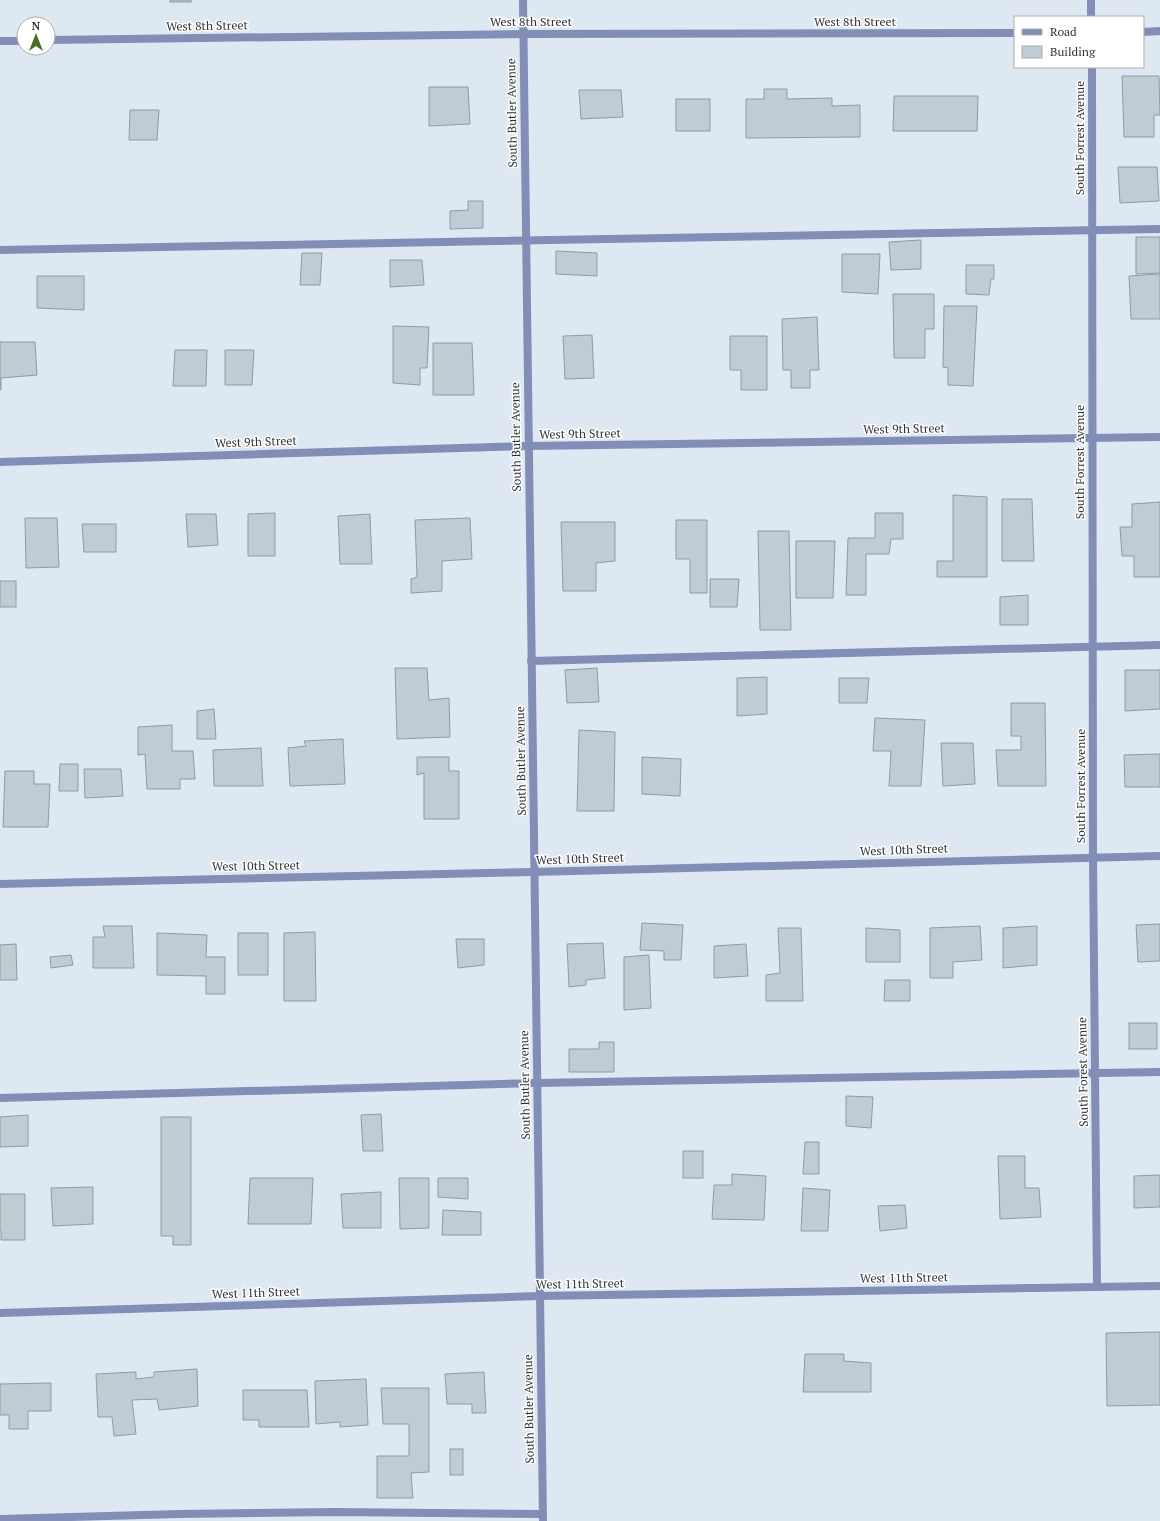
<svg xmlns="http://www.w3.org/2000/svg" width="1160" height="1521" viewBox="0 0 1160 1521" font-family="'PT Serif',serif">
  <style>
    .building { fill: #becdd3; stroke: #8e9ca2 }
    .lines { fill: none; stroke-linecap: round; stroke-linejoin: round }
    .lane { stroke: #828eb5; stroke-width: 8 }
    .street { stroke: #828eb5; stroke-width: 8 }
    .labels { text-anchor: middle; stroke-width: 3; stroke-linejoin: round; paint-order: stroke }
    .street-label { font-size: 12px; fill: #2f3337; stroke: #fff }
  </style>
  <rect width="100%" height="100%" fill="#dde8f2"/>
  <g class="building">
    <rect x="170" y="0" width="21" height="2"/>
    <polygon points="1122,76 1159,76 1160,115 1154,115 1154,137 1124,137"/>
    <polygon points="429,87 468,87 470,124 429,126"/>
    <polygon points="764,89 787,89 787,99 832,98 832,106 860,105 860,137 746,138 746,99 764,99"/>
    <polygon points="579,90 621,90 623,117 581,119"/>
    <polygon points="894,96 978,96 977,131 893,131"/>
    <rect x="676" y="99" width="34" height="32"/>
    <polygon points="130,110 159,110 157,140 129,140"/>
    <polygon points="1118,167 1157,167 1159,201 1120,203"/>
    <polygon points="468,201 483,201 483,228 450,229 450,211 468,210"/>
    <polygon points="1136,237 1160,237 1160,273 1136,274"/>
    <polygon points="921,240 921,269 891,270 889,242"/>
    <polygon points="556,251 597,253 597,276 556,274"/>
    <polygon points="302,253 322,253 320,285 300,285"/>
    <polygon points="842,254 880,254 878,294 842,292"/>
    <polygon points="390,260 422,260 424,285 390,287"/>
    <polygon points="966,265 994,265 994,279 991,279 989,295 966,294"/>
    <polygon points="1160,274 1160,319 1131,319 1129,276"/>
    <polygon points="37,276 84,276 84,310 37,308"/>
    <polygon points="893,294 934,294 934,329 925,329 925,358 894,358"/>
    <polygon points="944,306 977,306 973,386 948,385 948,368 943,367"/>
    <polygon points="817,317 819,370 810,370 810,388 791,388 791,370 783,370 782,319"/>
    <polygon points="393,326 429,327 427,368 420,368 420,385 393,383"/>
    <polygon points="592,335 594,378 565,379 563,336"/>
    <polygon points="730,336 767,336 767,390 741,390 741,370 730,370"/>
    <polygon points="0,342 35,342 37,375 1,378 1,390 0,390"/>
    <polygon points="433,343 472,343 474,395 433,395"/>
    <polygon points="175,350 207,350 206,386 173,386"/>
    <polygon points="225,350 254,350 252,385 225,385"/>
    <polygon points="953,495 987,497 987,577 937,577 937,561 953,561"/>
    <polygon points="1002,499 1032,499 1034,561 1002,561"/>
    <polygon points="1160,502 1160,577 1134,577 1134,556 1122,556 1120,527 1132,527 1132,504"/>
    <polygon points="275,513 275,556 248,556 248,514"/>
    <polygon points="875,513 903,513 903,539 891,539 889,554 866,554 866,595 846,595 848,538 875,538"/>
    <polygon points="186,514 216,514 218,545 188,547"/>
    <polygon points="370,514 372,564 340,564 338,516"/>
    <polygon points="25,518 57,518 59,567 26,568"/>
    <polygon points="470,518 472,559 442,561 442,591 411,593 411,579 417,577 415,520"/>
    <polygon points="676,520 707,520 707,593 690,593 690,559 676,559"/>
    <polygon points="561,522 615,522 615,561 596,563 596,591 563,591"/>
    <polygon points="82,524 116,524 116,552 84,552"/>
    <polygon points="758,531 789,531 791,630 760,630"/>
    <polygon points="796,541 835,541 833,598 796,598"/>
    <polygon points="710,579 739,579 737,607 710,607"/>
    <rect x="0" y="581" width="16" height="26"/>
    <polygon points="1028,595 1028,625 1000,625 1000,597"/>
    <polygon points="395,668 427,668 429,700 449,698 450,737 397,739"/>
    <polygon points="597,668 599,702 567,703 565,670"/>
    <polygon points="1125,670 1160,670 1160,709 1125,711"/>
    <polygon points="767,677 767,714 737,716 737,678"/>
    <polygon points="839,678 869,678 867,703 839,703"/>
    <polygon points="1011,703 1045,703 1046,786 998,786 996,750 1021,750 1021,736 1011,736"/>
    <polygon points="214,709 216,739 197,739 197,711"/>
    <polygon points="875,718 925,720 921,786 889,786 891,751 873,751"/>
    <polygon points="172,725 172,751 193,751 195,779 180,779 180,789 147,789 145,754 138,755 138,727"/>
    <polygon points="579,730 615,732 614,811 577,811"/>
    <polygon points="343,739 345,784 290,786 288,748 306,746 304,741"/>
    <polygon points="941,743 973,743 975,784 943,786"/>
    <polygon points="261,748 263,786 214,786 213,750"/>
    <polygon points="1160,754 1160,787 1125,787 1124,755"/>
    <polygon points="417,757 449,757 449,771 459,771 459,819 424,819 424,773 417,775"/>
    <polygon points="642,757 681,759 680,796 642,794"/>
    <polygon points="60,764 78,764 78,791 59,791"/>
    <polygon points="84,769 121,769 123,796 85,798"/>
    <polygon points="5,771 34,771 34,784 50,784 48,827 3,827"/>
    <polygon points="642,923 683,925 681,960 664,960 664,951 640,950"/>
    <polygon points="1160,924 1160,961 1138,962 1136,925"/>
    <polygon points="103,926 132,926 134,968 93,968 93,937 105,937"/>
    <polygon points="980,926 982,960 953,962 953,978 930,978 930,928"/>
    <polygon points="1037,926 1037,965 1003,968 1003,928"/>
    <polygon points="778,928 801,928 803,1001 766,1001 766,975 780,973"/>
    <polygon points="866,928 900,930 900,962 866,962"/>
    <polygon points="315,932 316,1001 284,1001 284,933"/>
    <polygon points="157,933 207,935 206,957 225,957 225,994 206,994 206,976 157,975"/>
    <rect x="238" y="933" width="30" height="42"/>
    <polygon points="456,939 484,939 484,965 458,968"/>
    <polygon points="603,943 605,978 586,980 586,985 569,987 567,944"/>
    <polygon points="16,944 17,980 0,980 0,945"/>
    <polygon points="746,944 748,976 714,978 714,946"/>
    <polygon points="71,955 73,965 51,968 50,957"/>
    <polygon points="649,955 651,1008 624,1010 624,957"/>
    <polygon points="885,980 910,980 910,1001 884,1001"/>
    <rect x="1129" y="1023" width="28" height="26"/>
    <polygon points="599,1042 614,1042 614,1072 569,1072 569,1049 599,1049"/>
    <polygon points="846,1096 873,1097 871,1128 846,1126"/>
    <polygon points="381,1114 383,1151 363,1151 361,1115"/>
    <polygon points="28,1115 28,1146 0,1147 0,1117"/>
    <polygon points="161,1117 191,1117 191,1245 173,1245 173,1236 161,1236"/>
    <polygon points="805,1142 819,1142 819,1174 803,1174"/>
    <rect x="683" y="1151" width="20" height="27"/>
    <polygon points="998,1156 1025,1156 1025,1188 1039,1188 1041,1217 1000,1219"/>
    <polygon points="732,1174 766,1176 764,1220 712,1219 714,1185 732,1185"/>
    <polygon points="1160,1175 1160,1207 1134,1208 1134,1176"/>
    <polygon points="250,1178 313,1178 311,1224 248,1224"/>
    <polygon points="399,1178 429,1178 429,1228 400,1229"/>
    <polygon points="438,1178 468,1178 468,1199 438,1197"/>
    <polygon points="93,1187 93,1224 53,1226 51,1188"/>
    <polygon points="803,1188 830,1190 828,1231 801,1231"/>
    <polygon points="381,1192 381,1228 343,1228 341,1194"/>
    <polygon points="0,1194 25,1194 25,1240 1,1240 1,1231 0,1231"/>
    <polygon points="905,1205 907,1228 880,1231 878,1206"/>
    <polygon points="443,1210 481,1212 481,1235 442,1235"/>
    <polygon points="1160,1332 1160,1405 1107,1406 1106,1333"/>
    <polygon points="805,1354 844,1354 844,1361 871,1363 871,1392 803,1392"/>
    <polygon points="197,1369 198,1406 159,1410 157,1399 132,1400 136,1434 114,1436 112,1417 98,1417 96,1374 136,1372 136,1379 154,1377 154,1372"/>
    <polygon points="484,1372 486,1413 472,1413 472,1404 447,1404 445,1374"/>
    <polygon points="366,1379 368,1425 340,1427 340,1422 316,1424 315,1381"/>
    <polygon points="51,1383 51,1411 28,1411 28,1429 9,1429 9,1415 0,1415 0,1384"/>
    <polygon points="381,1388 429,1388 429,1472 411,1473 413,1498 377,1498 377,1456 409,1456 409,1424 383,1424"/>
    <polygon points="243,1390 307,1390 309,1427 259,1427 259,1420 243,1420"/>
    <rect x="450" y="1449" width="13" height="26"/>
  </g>
  <g class="lines">
    <g class="lane">
      <polyline points="0,250 1160,229"/>
      <polyline points="531,661 1160,645"/>
      <polyline points="0,1098 537,1083 1160,1072"/>
      <polyline points="0,1519 178,1514 334,1512 542,1514"/>
    </g>
    <g class="street">
      <polyline points="523,0 543,1521"/>
      <polyline points="1091,0 1091,17"/>
      <polyline points="1143,32 1160,31"/>
      <polyline points="48,40 523,34 1015,33"/>
      <polyline points="0,41 24,41"/>
      <polyline points="1092,67 1093,857 1097,1287"/>
      <polyline points="0,462 528,446 1160,437"/>
      <polyline points="0,884 534,872 1160,856"/>
      <polyline points="0,1313 539,1296 1160,1286"/>
    </g>
  </g>
  <g class="labels">
    <g class="street-label">
      <text x="531" y="26">West 8th Street</text>
      <text x="855" y="26">West 8th Street</text>
      <text transform="translate(207 26) rotate(-1)" y="4">West 8th Street</text>
      <text transform="translate(512 113) rotate(-91)" y="4">South Butler Avenue</text>
      <text transform="translate(1080 138) rotate(-90)" y="4">South Forrest Avenue</text>
      <text transform="translate(904 429) rotate(-1)" y="4">West 9th Street</text>
      <text transform="translate(580 434) rotate(-1)" y="4">West 9th Street</text>
      <text transform="translate(516 437) rotate(-91)" y="4">South Butler Avenue</text>
      <text transform="translate(256 442) rotate(-2)" y="4">West 9th Street</text>
      <text transform="translate(1080 462) rotate(-90)" y="4">South Forrest Avenue</text>
      <text transform="translate(521 761) rotate(-91)" y="4">South Butler Avenue</text>
      <text transform="translate(1081 786) rotate(-90)" y="4">South Forrest Avenue</text>
      <text transform="translate(904 850) rotate(-2)" y="4">West 10th Street</text>
      <text transform="translate(580 859) rotate(-2)" y="4">West 10th Street</text>
      <text transform="translate(256 866) rotate(-1)" y="4">West 10th Street</text>
      <text transform="translate(1083 1072) rotate(-91)" y="4">South Forest Avenue</text>
      <text transform="translate(525 1085) rotate(-91)" y="4">South Butler Avenue</text>
      <text transform="translate(904 1278) rotate(-1)" y="4">West 11th Street</text>
      <text transform="translate(580 1284) rotate(-1)" y="4">West 11th Street</text>
      <text transform="translate(256 1293) rotate(-2)" y="4">West 11th Street</text>
      <text transform="translate(529 1409) rotate(-91)" y="4">South Butler Avenue</text>
    </g>
  </g>
  <rect x="1014" y="16" width="130" height="52" fill="#ffffff" stroke="#acadaf"/>
  <rect x="1022" y="29" width="20" height="6" fill="#828eb5" stroke="#acadaf"/>
  <text x="1050" y="36" font-size="12" fill="#2f3337">Road</text>
  <rect x="1022" y="46" width="20" height="12" fill="#becdd3" stroke="#acadaf"/>
  <text x="1050" y="56" font-size="12" fill="#2f3337">Building</text>
  <g transform="translate(36 36)"><circle r="19" fill="#ffffff" stroke="#acadaf"/>
  <path d="M0-3L7 15L0 10L-7 15Z" fill="#496c23"/>
  <text y="-6" font-size="11" font-weight="bold" text-anchor="middle" fill="#2f3337">N</text>
  </g>
</svg>
